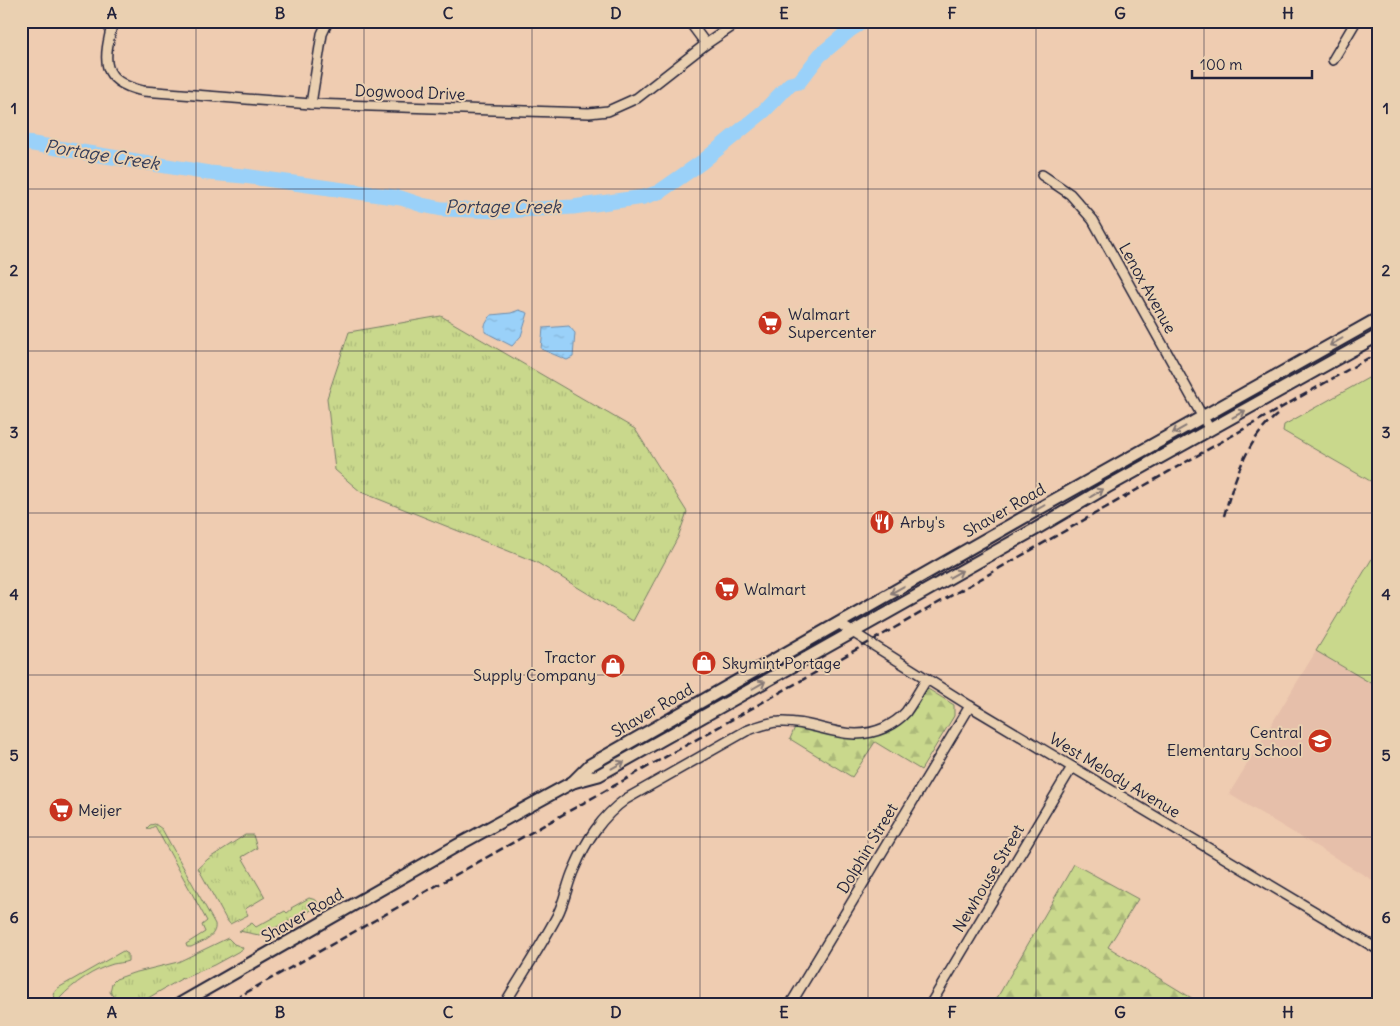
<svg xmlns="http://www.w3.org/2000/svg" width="1400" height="1026" viewBox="0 0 1400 1026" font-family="Delius,sans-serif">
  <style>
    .built { fill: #e6bfaa }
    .grass { fill: url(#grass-tufts); stroke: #767d64 }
    .forest { fill: url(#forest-firs); stroke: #767d64 }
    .park { fill: #c9d88c; stroke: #767d64 }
    .water { fill: url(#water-ripples); stroke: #6a8bad }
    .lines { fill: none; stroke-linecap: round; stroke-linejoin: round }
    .river { stroke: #9ad1f9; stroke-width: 15 }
    .minor-casing { stroke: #22223b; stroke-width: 12 }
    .secondary-casing { stroke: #22223b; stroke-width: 15 }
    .minor { stroke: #ead0b1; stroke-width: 9 }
    .secondary { stroke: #ead0b1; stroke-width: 11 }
    .rail { stroke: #22223b; stroke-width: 2.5; stroke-dasharray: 8 4; stroke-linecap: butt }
    .oneway { stroke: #867976 }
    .grid { fill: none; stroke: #22223b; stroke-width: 1; stroke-opacity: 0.55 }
    .labels { text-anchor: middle; stroke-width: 4; stroke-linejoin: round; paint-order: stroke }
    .street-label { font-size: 16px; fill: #22223b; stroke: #ead0b1 }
    .poi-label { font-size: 16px; fill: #22223b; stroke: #ead0b1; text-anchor: start }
    .water-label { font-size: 18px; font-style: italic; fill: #343c58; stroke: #ead0b1 }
    .neatline { fill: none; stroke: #22223b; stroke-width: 2 }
    .grid-label { font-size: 16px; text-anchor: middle; font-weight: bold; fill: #22223b }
  </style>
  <defs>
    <pattern id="grass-tufts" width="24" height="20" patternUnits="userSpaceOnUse" patternTransform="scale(1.25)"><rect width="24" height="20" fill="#c9d88c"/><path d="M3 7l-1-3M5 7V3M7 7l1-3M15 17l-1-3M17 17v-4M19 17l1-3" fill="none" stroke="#acb97a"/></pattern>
    <pattern id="forest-firs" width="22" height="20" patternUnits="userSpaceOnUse" patternTransform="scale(1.25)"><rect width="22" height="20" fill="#c9d88c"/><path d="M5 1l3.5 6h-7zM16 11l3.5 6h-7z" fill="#acb97a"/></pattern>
    <pattern id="water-ripples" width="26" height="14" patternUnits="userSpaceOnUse" patternTransform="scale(1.25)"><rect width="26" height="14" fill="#9ad1f9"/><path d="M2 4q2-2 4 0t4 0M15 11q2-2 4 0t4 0" fill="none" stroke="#84b3d6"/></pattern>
  </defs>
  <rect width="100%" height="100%" fill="#efccb1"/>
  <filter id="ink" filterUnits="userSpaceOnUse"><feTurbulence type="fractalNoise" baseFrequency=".02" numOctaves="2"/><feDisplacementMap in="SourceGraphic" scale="10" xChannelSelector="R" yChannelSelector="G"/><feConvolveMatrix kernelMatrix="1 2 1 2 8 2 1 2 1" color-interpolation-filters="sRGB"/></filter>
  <g filter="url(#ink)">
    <polygon class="built" points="1316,651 1379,688 1379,884 1229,794"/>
    <g class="grass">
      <polygon points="441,316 635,429 687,512 678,537 633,621 536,562 361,492 335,470 327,398 349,332"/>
      <path d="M155,824L162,829L215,924C217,937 201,942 191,947H187L186,944L205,932L202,925L207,921L155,826L149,829L147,828L150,825Z"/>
      <polygon points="245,835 253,835 257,848 242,857 265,897 245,909 248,915 230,924 226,919 198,868 208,859"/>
      <polygon points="309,898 316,900 318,903 318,906 303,915 259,935 239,931 252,923 256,927 285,911 287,913 292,909 291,908"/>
      <polygon points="228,938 234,944 242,947 243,949 214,965 182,979 181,978 181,979 136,1005 119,1005 110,992 112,983 116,979 133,973 178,962"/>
      <path d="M123,951L128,954V961C123,963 118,963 113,964C93,970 74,983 60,998L56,999L53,994L58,988Z"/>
    </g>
    <g class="forest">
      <polygon points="928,689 954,705 954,716 921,770 875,742 852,777 790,739 795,727 852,738 871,736 918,700"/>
      <polygon points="1074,864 1138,899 1108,947 1203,1005 993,1005"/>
    </g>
    <g class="park">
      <polygon points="1379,372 1379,486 1283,431 1284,425"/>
      <polygon points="1379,547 1379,688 1316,651"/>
    </g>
    <g class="water">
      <polygon points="519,310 528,313 521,336 512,346 485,332 485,325 491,315 511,313"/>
      <polygon points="569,326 575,333 573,357 567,360 541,349 543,328"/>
    </g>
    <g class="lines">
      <polyline class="river" points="21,142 209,173 244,176 401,198 422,205 442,209 503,211 573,207 644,197 659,192 702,162 764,111 790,84 799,82 820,55 850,30 864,21"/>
      <defs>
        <g id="minor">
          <path d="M113,21C104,59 98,81 143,91L311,104L589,113L608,111L637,98L706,44L740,21"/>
          <polyline points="689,21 706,44"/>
          <polyline points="1333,60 1356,21"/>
          <polyline points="311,104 322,34 328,21"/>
          <polyline points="1042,175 1070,194 1093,220 1210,430"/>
          <polyline points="838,623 970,706 1379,950"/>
          <path d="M504,1005C522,975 541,946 557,916C565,901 567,884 574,869C586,841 601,817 626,799L746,731C757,727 768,722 779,722C817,720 846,745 884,728C892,724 900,719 906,712C913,702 920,690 926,680"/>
          <polyline points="790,1005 970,706"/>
          <polyline points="930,1005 1072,767"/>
        </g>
        <g id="secondary">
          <polyline points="573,782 590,765 1042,507 1379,318"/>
          <polyline points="178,1005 458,845 573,782 599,775 1034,530 1107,487 1379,335"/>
        </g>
      </defs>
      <use href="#minor" class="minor-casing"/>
      <use href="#secondary" class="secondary-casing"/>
      <use href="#minor" class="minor"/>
      <use href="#secondary" class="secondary"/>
      <g class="rail">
        <path d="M1224,516C1234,480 1247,439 1277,415"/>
        <polyline points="224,1005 868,643 1379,352"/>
      </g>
    </g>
    <defs><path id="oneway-shaft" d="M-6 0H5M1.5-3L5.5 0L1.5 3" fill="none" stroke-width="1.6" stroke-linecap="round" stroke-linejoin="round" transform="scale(1.25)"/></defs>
    <g class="oneway">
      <use href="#oneway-shaft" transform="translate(1336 342) rotate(150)"/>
      <use href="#oneway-shaft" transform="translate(1239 414) rotate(-29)"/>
      <use href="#oneway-shaft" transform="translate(1179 430) rotate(151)"/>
      <use href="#oneway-shaft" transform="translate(1097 493) rotate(-31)"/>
      <use href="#oneway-shaft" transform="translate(1038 509) rotate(150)"/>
      <use href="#oneway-shaft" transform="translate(956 574) rotate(-29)"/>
      <use href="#oneway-shaft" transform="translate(897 590) rotate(151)"/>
      <use href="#oneway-shaft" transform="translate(759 685) rotate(-30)"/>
      <use href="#oneway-shaft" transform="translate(618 765) rotate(-29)"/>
    </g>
  </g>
  <path class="grid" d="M196,21V1005M364,21V1005M532,21V1005M700,21V1005M868,21V1005M1036,21V1005M1204,21V1005M21,189H1379M21,351H1379M21,513H1379M21,675H1379M21,837H1379"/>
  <defs>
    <symbol id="supermarket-disc" viewBox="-11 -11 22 22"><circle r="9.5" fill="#c8321e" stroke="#ead0b1"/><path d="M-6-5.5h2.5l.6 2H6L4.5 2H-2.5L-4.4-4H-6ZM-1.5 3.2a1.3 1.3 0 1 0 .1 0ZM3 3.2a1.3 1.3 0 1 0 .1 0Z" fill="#fff"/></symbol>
    <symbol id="restaurant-disc" viewBox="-11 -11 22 22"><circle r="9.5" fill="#c8321e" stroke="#ead0b1"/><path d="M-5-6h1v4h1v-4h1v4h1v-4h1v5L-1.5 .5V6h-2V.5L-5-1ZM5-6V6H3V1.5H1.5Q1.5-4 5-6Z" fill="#fff"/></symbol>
    <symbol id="shop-disc" viewBox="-11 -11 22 22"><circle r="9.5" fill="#c8321e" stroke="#ead0b1"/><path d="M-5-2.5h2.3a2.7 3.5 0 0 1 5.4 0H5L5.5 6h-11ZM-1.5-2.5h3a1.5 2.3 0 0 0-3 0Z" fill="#fff"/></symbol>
    <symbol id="school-disc" viewBox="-11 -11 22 22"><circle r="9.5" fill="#c8321e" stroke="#ead0b1"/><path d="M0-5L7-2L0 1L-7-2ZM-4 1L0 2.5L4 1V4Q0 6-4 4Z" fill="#fff"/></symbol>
  </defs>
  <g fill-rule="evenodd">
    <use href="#supermarket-disc" x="756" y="309" width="28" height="28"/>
    <use href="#restaurant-disc" x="868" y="508" width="28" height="28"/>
    <use href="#supermarket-disc" x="713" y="575" width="28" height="28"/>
    <use href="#shop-disc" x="690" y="649" width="28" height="28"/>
    <use href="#shop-disc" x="599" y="652" width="28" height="28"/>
    <use href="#school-disc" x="1306" y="727" width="28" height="28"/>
    <use href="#supermarket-disc" x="47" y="796" width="28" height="28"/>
  </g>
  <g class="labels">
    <g class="street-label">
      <text transform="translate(410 92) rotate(2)" y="6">Dogwood Drive</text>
      <text transform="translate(1148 288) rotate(61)" y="6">Lenox Avenue</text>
      <text transform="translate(1004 510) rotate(-30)" y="6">Shaver Road</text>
      <text transform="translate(652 710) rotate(-30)" y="6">Shaver Road</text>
      <text transform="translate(1115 775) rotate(31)" y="6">West Melody Avenue</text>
      <text transform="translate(867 848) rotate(-59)" y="6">Dolphin Street</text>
      <text transform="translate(988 878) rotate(-59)" y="6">Newhouse Street</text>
      <text transform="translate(302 915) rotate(-30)" y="6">Shaver Road</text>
    </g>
    <g class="poi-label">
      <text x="788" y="320">Walmart<tspan x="788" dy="18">Supercenter</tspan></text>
      <text x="900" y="528">Arby's</text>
      <text x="744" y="595">Walmart</text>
      <text x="596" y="663" text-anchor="end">Tractor<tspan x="596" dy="18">Supply Company</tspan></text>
      <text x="722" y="669">Skymint Portage</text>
      <text x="1302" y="738" text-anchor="end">Central<tspan x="1302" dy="18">Elementary School</tspan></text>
      <text x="78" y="816">Meijer</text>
    </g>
    <g class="water-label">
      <text transform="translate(102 155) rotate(9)" y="6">Portage Creek</text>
      <text x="503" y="213">Portage Creek</text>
    </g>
  </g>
  <rect width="1400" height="1026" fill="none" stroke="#ead0b1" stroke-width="55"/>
  <path d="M1192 70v8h120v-8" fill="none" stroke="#22223b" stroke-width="2.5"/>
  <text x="1200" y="70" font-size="15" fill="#22223b" stroke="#ead0b1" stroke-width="4" paint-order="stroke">100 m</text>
  <rect x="28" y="28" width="1344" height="970" class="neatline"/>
  <g class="grid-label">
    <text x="112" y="19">A</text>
    <text x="280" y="19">B</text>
    <text x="448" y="19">C</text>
    <text x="616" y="19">D</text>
    <text x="784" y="19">E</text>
    <text x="952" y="19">F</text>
    <text x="1120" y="19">G</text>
    <text x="1288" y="19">H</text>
    <text x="14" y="114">1</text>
    <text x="1386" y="114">1</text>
    <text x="14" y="276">2</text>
    <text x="1386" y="276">2</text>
    <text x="14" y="438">3</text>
    <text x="1386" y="438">3</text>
    <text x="14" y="600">4</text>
    <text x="1386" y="600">4</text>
    <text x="14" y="761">5</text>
    <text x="1386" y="761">5</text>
    <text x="14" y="923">6</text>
    <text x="1386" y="923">6</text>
    <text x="112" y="1018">A</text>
    <text x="280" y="1018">B</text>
    <text x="448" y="1018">C</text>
    <text x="616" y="1018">D</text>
    <text x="784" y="1018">E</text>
    <text x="952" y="1018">F</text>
    <text x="1120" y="1018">G</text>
    <text x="1288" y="1018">H</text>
  </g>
</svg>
